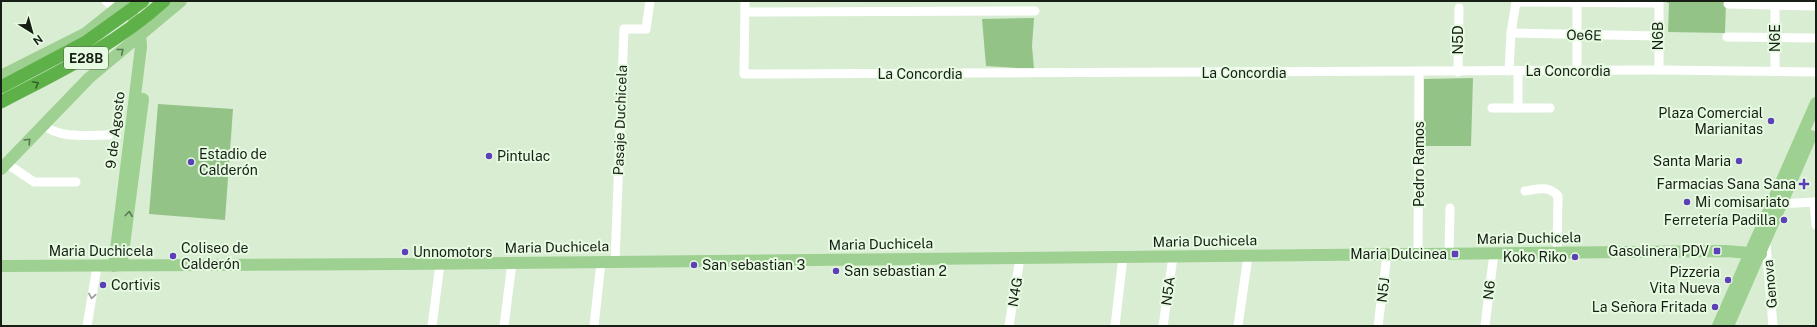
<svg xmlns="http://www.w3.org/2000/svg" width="1817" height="327" viewBox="0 0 1817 327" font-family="'Public Sans',sans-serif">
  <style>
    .green { fill: #94c388 }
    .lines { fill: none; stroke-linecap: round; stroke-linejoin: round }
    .minor { stroke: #fff; stroke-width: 9 }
    .major { stroke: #9ed091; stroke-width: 12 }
    .highway { stroke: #5eb148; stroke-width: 13 }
    .oneway { stroke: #5a7753 }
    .oneway2 { stroke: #37602c }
    .oneway3 { stroke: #979a96 }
    .poi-dot { fill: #5d3fb7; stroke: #e6fbe1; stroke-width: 1.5 }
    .labels { text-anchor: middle; stroke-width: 4; stroke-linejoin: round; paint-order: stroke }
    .shield { fill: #e6fbe1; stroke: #556052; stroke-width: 1 }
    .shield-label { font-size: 13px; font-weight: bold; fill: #171e15 }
    .street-label { font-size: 14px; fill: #171e15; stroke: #e6fbe1 }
    .poi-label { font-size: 14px; fill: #171e15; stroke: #e6fbe1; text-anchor: end }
  </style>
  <rect width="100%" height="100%" fill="#d9edd3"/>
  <g class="green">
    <polygon points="1662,1 1726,1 1725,33 1668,32 1669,3"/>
    <polygon points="1034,18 1032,46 1034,69 986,66 982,19"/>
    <polygon points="1473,78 1471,146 1424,146 1424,79"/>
    <polygon points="158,104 233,109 225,220 149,214"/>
  </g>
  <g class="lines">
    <g class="minor">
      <polyline points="106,1 116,9"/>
      <polyline points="745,1 744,74 1659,70 1816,72"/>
      <polyline points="1659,1 1659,70"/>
      <polyline points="1728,4 1816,6"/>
      <polyline points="1775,5 1775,71"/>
      <polyline points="745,12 1035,11"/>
      <polyline points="1511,33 1658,36"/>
      <polyline points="1727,37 1814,38"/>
      <polyline points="1509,71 1511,33 1516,2 1658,3"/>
      <polyline points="1577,71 1577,2"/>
      <polyline points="1458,72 1459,8"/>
      <polyline points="1492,108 1550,108"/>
      <polyline points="1518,108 1518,71"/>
      <path d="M44,125C59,139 89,135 109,135"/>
      <polyline points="6,163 34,182 76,182"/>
      <path d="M1525,191C1538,189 1548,185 1558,196L1557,252"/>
      <polyline points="1814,202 1816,225"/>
      <polyline points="1777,204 1816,202"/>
      <polyline points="1766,244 1773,326"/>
      <polyline points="1418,254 1419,73"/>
      <polyline points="1449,254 1450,208"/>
      <polyline points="615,262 624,29 646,29 650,1"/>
      <polyline points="87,326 97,267"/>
      <polyline points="432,326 440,264"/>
      <polyline points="504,326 512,263"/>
      <polyline points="594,326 601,262"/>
      <polyline points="1009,326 1020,258"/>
      <polyline points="1115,326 1123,257"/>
      <polyline points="1163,326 1173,257"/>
      <polyline points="1238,326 1248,256"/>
      <polyline points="1378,326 1387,255"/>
      <polyline points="1485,326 1494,253"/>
    </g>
    <g class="major">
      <polyline points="1,76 86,33 126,1"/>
      <polyline points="1,169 89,78 181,1"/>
      <polyline points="122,261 143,99"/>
      <polyline points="1,266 403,264 1726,251 1761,254"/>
      <path d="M114,266L141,47C141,30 133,14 123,1"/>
      <polyline points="1718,326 1816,103"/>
      <polyline points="1728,326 1811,136"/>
    </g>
    <g class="highway">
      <polyline points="1,87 86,42 143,1"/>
      <path d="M1,102C60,71 114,46 164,1"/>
    </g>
  </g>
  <defs><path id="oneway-chevron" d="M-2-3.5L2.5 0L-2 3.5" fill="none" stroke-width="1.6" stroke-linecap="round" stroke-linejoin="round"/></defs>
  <g class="oneway">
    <use href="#oneway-chevron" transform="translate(121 51) rotate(-39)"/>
    <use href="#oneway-chevron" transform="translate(28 141) rotate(-46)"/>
    <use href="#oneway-chevron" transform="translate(129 214) rotate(-83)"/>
  </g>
  <use class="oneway2" href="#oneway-chevron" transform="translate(36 84) rotate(-27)"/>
  <use class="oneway3" href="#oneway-chevron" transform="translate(92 296) rotate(100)"/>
  <g class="poi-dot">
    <circle cx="1771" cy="121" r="4"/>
    <circle cx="489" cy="156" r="4"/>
    <circle cx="1739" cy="161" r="4"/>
    <circle cx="191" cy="162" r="4"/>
    <path d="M1802 178h4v4h4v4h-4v4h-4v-4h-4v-4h4z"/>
    <circle cx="1687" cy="202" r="4"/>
    <circle cx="1784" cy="220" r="4"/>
    <rect x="1713" y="247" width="8" height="8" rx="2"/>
    <circle cx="405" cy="252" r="4"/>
    <rect x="1451" y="250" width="8" height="8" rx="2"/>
    <circle cx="173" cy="256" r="4"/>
    <circle cx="1575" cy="257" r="4"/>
    <circle cx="694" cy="265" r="4"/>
    <circle cx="836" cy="271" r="4"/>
    <circle cx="1728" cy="280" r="4"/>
    <circle cx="103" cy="285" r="4"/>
    <circle cx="1715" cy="307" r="4"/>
  </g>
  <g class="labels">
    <rect class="shield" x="64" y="47" width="44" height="22" rx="3"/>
    <g class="shield-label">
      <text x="86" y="63">E28B</text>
    </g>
    <g class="street-label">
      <text transform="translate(1584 35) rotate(1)" y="5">Oe6E</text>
      <text transform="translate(1658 36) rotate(-90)" y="5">N6B</text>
      <text transform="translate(1775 38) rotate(-90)" y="5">N6E</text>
      <text transform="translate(1458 40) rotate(-90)" y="5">N5D</text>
      <text x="1568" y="76">La Concordia</text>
      <text x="1244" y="78">La Concordia</text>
      <text x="920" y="79">La Concordia</text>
      <text transform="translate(620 120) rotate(-88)" y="5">Pasaje Duchicela</text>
      <text transform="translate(115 130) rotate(-83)" y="5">9 de Agosto</text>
      <text transform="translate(1419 164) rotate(-90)" y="5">Pedro Ramos</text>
      <text transform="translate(1529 238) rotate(-1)" y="5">Maria Duchicela</text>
      <text transform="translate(1205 241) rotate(-1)" y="5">Maria Duchicela</text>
      <text transform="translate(881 244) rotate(-1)" y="5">Maria Duchicela</text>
      <text transform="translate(557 247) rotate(-1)" y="5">Maria Duchicela</text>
      <text x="101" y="256">Maria Duchicela</text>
      <text transform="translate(1770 284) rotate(-95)" y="5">Genova</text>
      <text transform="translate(1383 290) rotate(-83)" y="5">N5J</text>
      <text transform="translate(1489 290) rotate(-83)" y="5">N6</text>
      <text transform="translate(1168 291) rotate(-82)" y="5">N5A</text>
      <text transform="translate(1015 292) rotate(-81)" y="5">N4G</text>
    </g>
    <g class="poi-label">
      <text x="1763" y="118">Plaza Comercial<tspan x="1763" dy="16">Marianitas</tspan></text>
      <text x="199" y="159" text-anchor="start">Estadio de<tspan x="199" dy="16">Calderón</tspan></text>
      <text x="497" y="161" text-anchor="start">Pintulac</text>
      <text x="1731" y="166">Santa Maria</text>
      <text x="1796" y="189">Farmacias Sana Sana</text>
      <text x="1695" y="207" text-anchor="start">Mi comisariato</text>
      <text x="1776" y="225">Ferretería Padilla</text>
      <text x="181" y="253" text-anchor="start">Coliseo de<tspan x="181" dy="16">Calderón</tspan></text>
      <text x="1709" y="256">Gasolinera PDV</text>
      <text x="413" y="257" text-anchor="start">Unnomotors</text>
      <text x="1447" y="259">Maria Dulcinea</text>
      <text x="1567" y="262">Koko Riko</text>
      <text x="702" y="270" text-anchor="start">San sebastian 3</text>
      <text x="844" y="276" text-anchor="start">San sebastian 2</text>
      <text x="1720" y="277">Pizzeria<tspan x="1720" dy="16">Vita Nueva</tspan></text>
      <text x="111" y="290" text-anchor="start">Cortivis</text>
      <text x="1707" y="312">La Señora Fritada</text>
    </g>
  </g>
  <rect width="1817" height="327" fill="none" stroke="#171e15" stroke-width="4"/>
  <g transform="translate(32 32) rotate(143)" stroke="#e6fbe1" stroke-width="3" paint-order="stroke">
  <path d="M0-3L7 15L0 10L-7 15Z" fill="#171e15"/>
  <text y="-6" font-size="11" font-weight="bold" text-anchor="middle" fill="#171e15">N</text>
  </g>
</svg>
